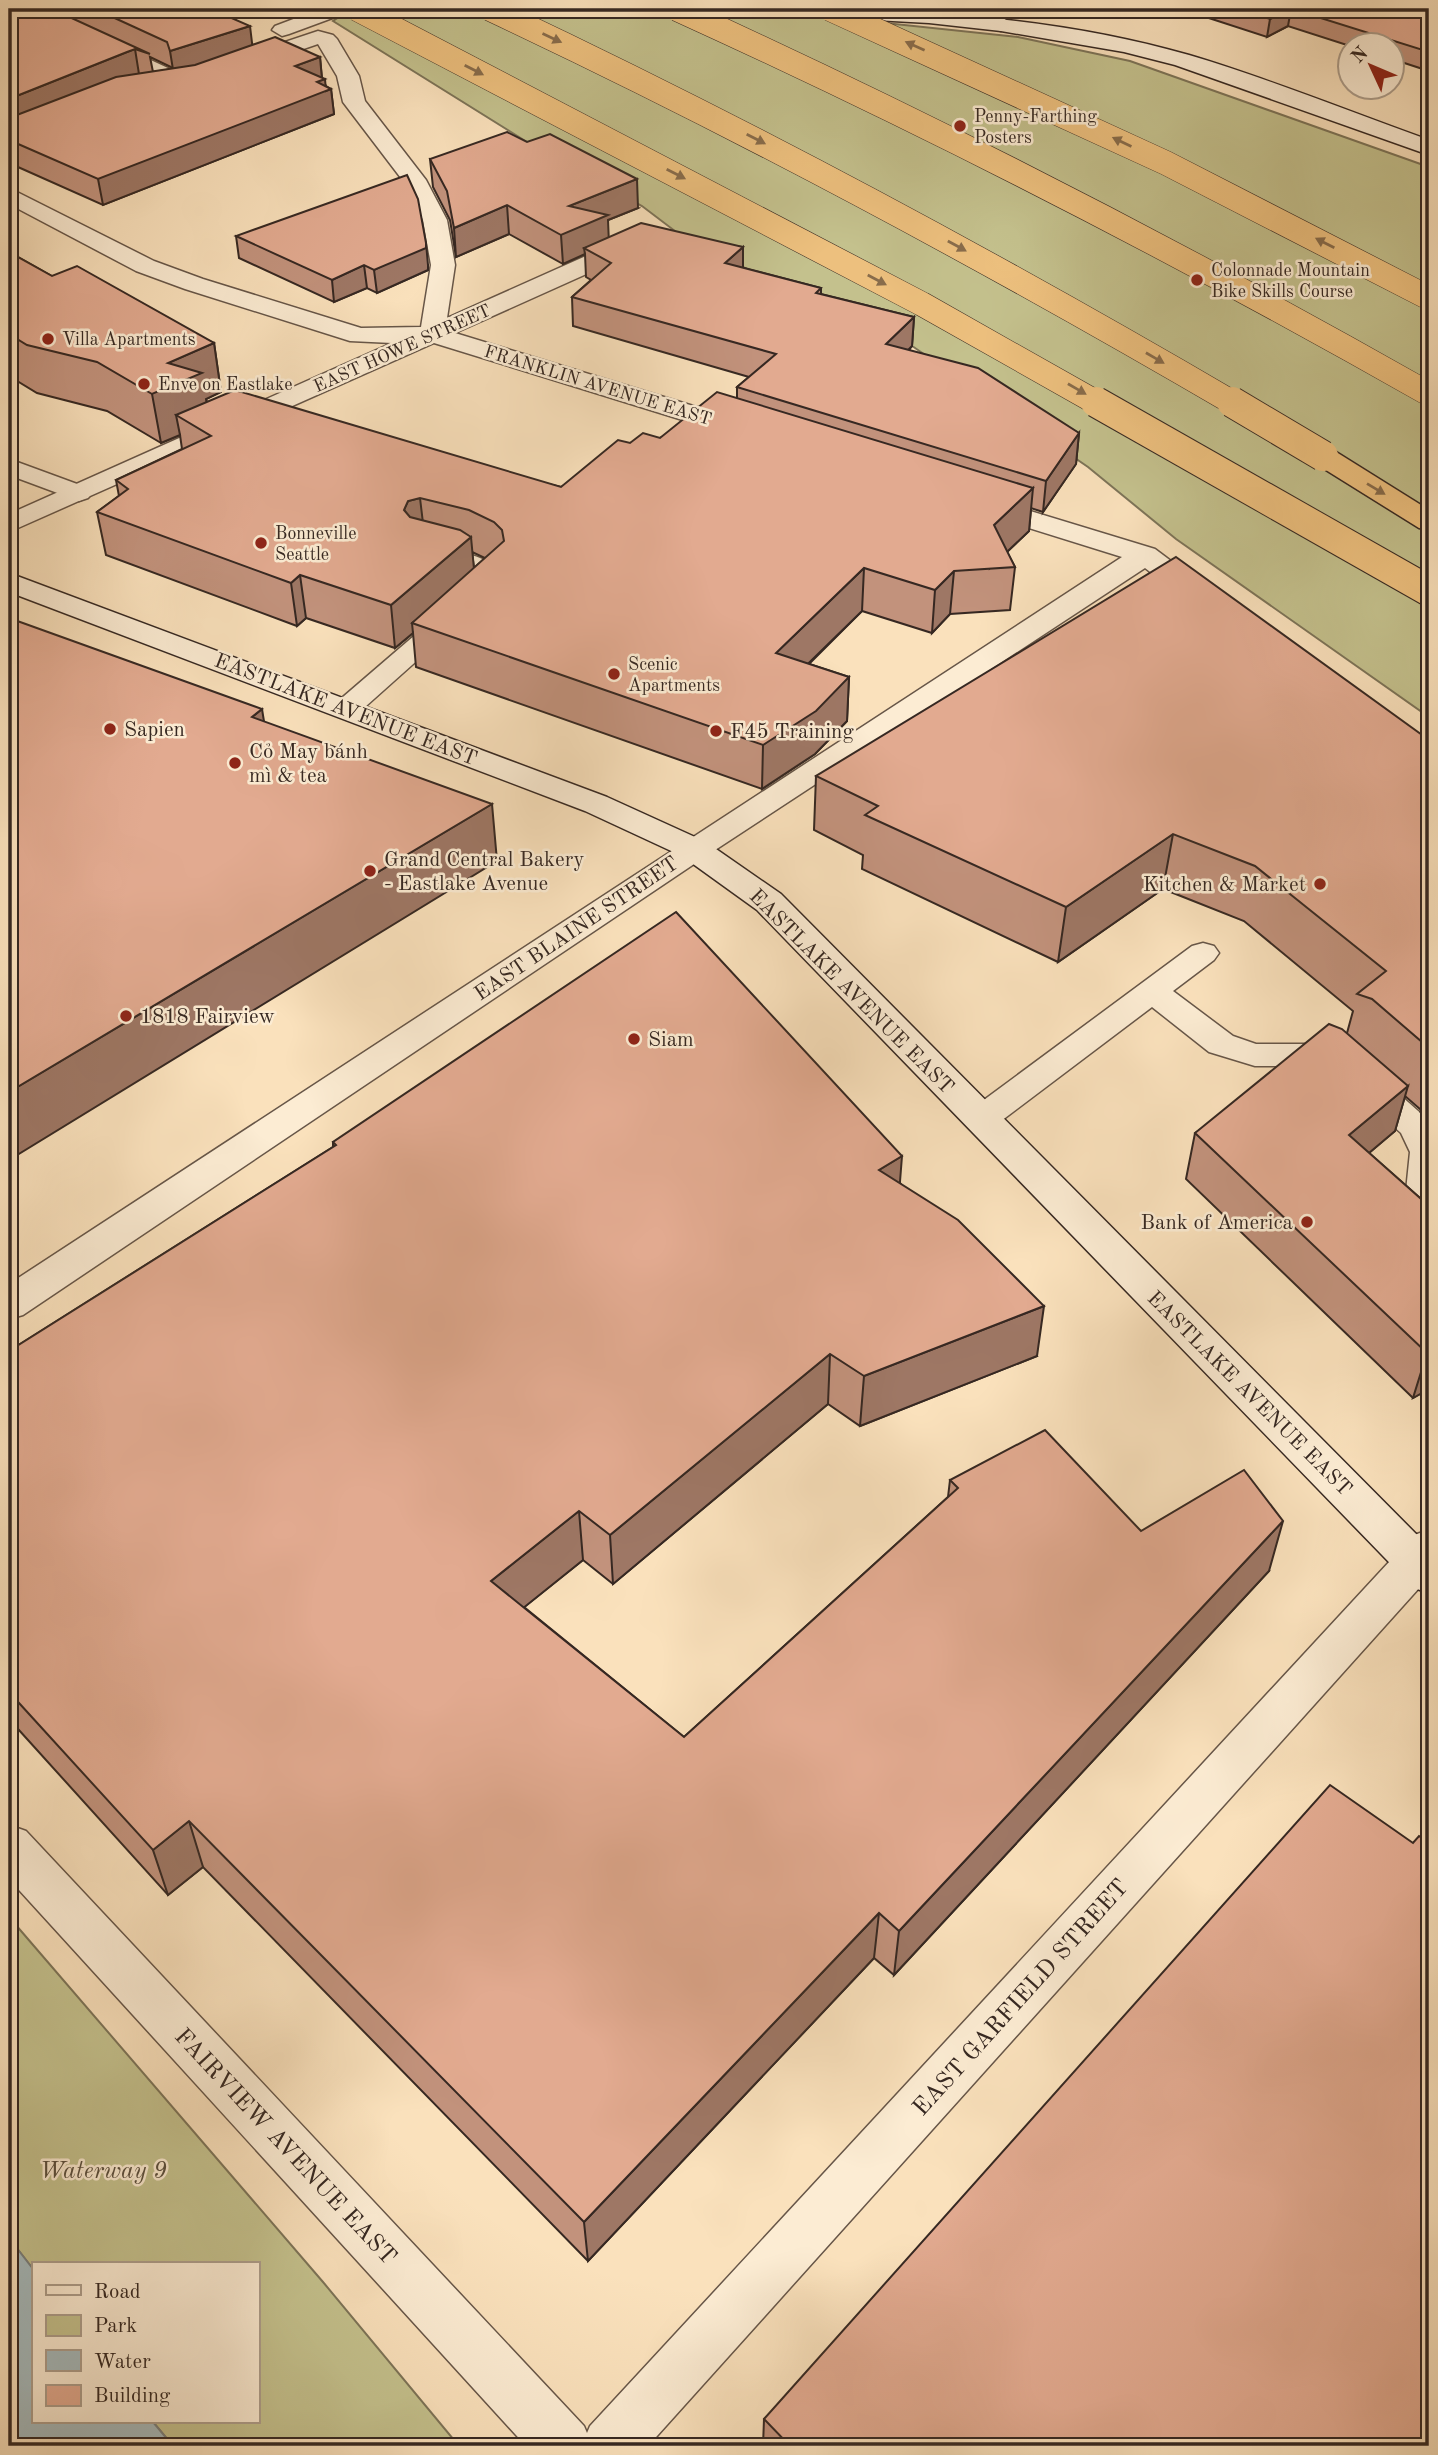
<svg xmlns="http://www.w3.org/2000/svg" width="1438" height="2455" viewBox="0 0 1438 2455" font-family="'Old Standard TT',serif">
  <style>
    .green { fill: #c4c18d; stroke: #7d7458; stroke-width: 2 }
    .water { fill: #a5babd; stroke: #79807f; stroke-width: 2 }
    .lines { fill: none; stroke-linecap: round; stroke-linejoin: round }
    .lane-casing { stroke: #675648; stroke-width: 3 }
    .street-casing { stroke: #675648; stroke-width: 3 }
    .secondary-casing { stroke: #362822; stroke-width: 3 }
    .highway-casing { stroke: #362822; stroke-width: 3 }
    .lane { fill: #fcecd3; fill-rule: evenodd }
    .street { fill: #fcecd3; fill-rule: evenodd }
    .secondary { fill: #fcecd3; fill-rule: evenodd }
    .highway { fill: #edc07e; fill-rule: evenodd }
    .highway-bridge-far1-casing { stroke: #362822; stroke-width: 25; stroke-linecap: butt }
    .highway-bridge-casing { stroke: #362822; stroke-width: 32; stroke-linecap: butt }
    .highway-bridge-far1 { stroke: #edc07e; stroke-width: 24 }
    .highway-bridge { stroke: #edc07e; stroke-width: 30 }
    .wall { fill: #c2927c; stroke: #362822; stroke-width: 2; fill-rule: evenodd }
    .shaded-wall { fill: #9e7765; stroke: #362822; stroke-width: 2 }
    .building { fill: #e2aa90; stroke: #362822; stroke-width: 2 }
    .oneway { fill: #886c4b }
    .poi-dot { fill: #8f2418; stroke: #fcecd3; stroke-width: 2.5 }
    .labels { text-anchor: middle; stroke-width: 5; stroke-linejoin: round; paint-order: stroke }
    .far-poi-label { font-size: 18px; fill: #362822; stroke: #fcecd3; text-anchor: start }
    .far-street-label { font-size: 18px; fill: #362822; stroke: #fcecd3 }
    .street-label { font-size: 21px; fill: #362822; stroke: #fcecd3 }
    .poi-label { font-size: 21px; fill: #362822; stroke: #fcecd3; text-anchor: start }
    .near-street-label { font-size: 24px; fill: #362822; stroke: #fcecd3 }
    .near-park-label { font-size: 24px; font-style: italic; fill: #5a4e3d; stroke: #fcecd3 }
  </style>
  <rect width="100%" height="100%" fill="#fae1bc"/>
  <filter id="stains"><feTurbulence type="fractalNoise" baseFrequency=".00286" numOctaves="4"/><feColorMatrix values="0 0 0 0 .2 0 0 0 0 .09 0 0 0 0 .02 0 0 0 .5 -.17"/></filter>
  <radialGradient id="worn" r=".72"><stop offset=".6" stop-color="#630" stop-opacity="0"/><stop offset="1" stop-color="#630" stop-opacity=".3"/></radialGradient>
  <g class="green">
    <polygon points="351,9 753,9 1018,37 1130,61 1429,167 1429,717 1176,539 1088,467 902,339 692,244 642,206 535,147 333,21"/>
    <polygon points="9,1917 323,2282 459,2446 173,2446 153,2422 257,2422 257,2264 33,2264 33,2269 9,2238"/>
  </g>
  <polygon class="water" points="9,2238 33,2269 33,2422 153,2422 173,2446 9,2446"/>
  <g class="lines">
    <defs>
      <g id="lane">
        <polygon points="17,9 41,9 170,69 173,73 170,77 156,77 19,13"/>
        <polygon points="9,459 88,488 92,493 88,498 79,501 9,475"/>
        <path d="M427,544C446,549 505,557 505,582L356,715L346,717L336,715L332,709L336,703L479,580L465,570L418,558L414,552L418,546Z"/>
        <polygon points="1203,943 1214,946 1219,953 1214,960 1173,991 1233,1036 1256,1044 1318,1044 1356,1056 1426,1118 1429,1123 1429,1216 1417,1213 1406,1191 1410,1152 1401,1133 1332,1072 1316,1066 1255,1066 1209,1052 1152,1007 993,1127 981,1131 969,1127 964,1119 969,1111 1192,946"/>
      </g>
      <g id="street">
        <polygon points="320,9 349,9 346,13 289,34 282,36 272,30 275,26"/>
        <path d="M954,9C973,9 998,9 1011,25L1001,31L957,13Z"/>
        <polygon points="318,31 333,35 337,39 359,76 365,101 426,180 447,220 455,265 447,318 624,239 642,239 645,244 642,249 455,333 749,423 753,429 749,435 731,435 434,343 9,532 9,514 392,343 350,341 185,289 136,271 9,204 9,188 154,261 203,279 361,328 421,327 431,265 423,220 407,186 343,102 337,76 318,44 245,69 234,63 237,58"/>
        <path d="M981,496L1155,549L1219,597L1214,603C1189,609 1164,582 1145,568L706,856L23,1315L9,1319V1284L1122,557L971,510L967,504L971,498Z"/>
        <polygon points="1429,1530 1429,1577 648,2446 526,2446 9,1879 9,1825 26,1831 584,2426 587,2433 590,2426 1414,1535"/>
      </g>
      <g id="secondary">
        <path d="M773,9C913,9 1054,16 1189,55C1270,79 1350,112 1429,140V155L1175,65L1124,52L1001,31L929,23L783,15Z"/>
        <polygon points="9,573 607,797 706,842 781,894 1429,1547 1429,1593 1414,1588 757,910 682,856 585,811 9,592"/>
      </g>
      <polygon id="highway" points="1323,448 1333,450 1429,510 1429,530 1419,528 1313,462 1309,456 1313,450"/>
    </defs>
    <use href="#lane" class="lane-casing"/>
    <use href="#street" class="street-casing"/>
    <use href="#secondary" class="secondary-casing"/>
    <use href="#highway" class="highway-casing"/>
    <use href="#lane" class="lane"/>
    <use href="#street" class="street"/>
    <use href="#secondary" class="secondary"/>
    <use href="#highway" class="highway"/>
    <defs>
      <g id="highway-bridge-far1">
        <polyline points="357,9 922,304 1099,404"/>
        <path d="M490,9C745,129 992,262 1235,404"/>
        <path d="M677,9C934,126 1184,255 1429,394"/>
        <polyline points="830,9 1166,163 1429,298"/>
      </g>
      <g id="highway-bridge">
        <polyline points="1096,402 1429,591"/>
        <polyline points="1232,402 1323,456"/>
      </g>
    </defs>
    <use href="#highway-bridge-far1" class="highway-bridge-far1-casing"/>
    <use href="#highway-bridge" class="highway-bridge-casing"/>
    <use href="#highway-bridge-far1" class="highway-bridge-far1"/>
    <use href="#highway-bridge" class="highway-bridge"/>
  </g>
  <g class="wall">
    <path d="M9,9H264L234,19L253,45L320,57L322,78L326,86L331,89L334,114L103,205L9,163ZM150,57L171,67L172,69L153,72Z"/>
    <polygon points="1181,9 1429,9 1429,71 1392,59 1392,46 1350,46 1288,26 1267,37"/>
    <path d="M430,159L638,208L608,220V238L743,247V268L821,288V294L914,317L912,346L909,350L1079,433L1076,464L1043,512L1031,508L1029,531L1007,552L1015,567L1010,610L950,614L932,633L862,611L809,664L849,677L847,721L815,754L762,789L416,667L413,633L395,648L306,618L297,626L106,555L97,512L119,496L116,480L182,449L180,435L161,443L107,411L37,393L9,376V252L52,276L214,343L221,392L206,399L207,402L561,487L630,443L660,438L737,398V387L749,377L573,326L572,297L591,280L586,277L585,254L563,264L509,234L456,257L450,220L433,187ZM472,552L485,558L474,568Z"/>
    <polygon points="236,236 428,265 428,270 377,293 367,288 334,302 239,258"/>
    <polygon points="1429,740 1429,1103 1421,1110 1405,1096 1395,1131 1369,1153 1429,1206 1429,1389 1413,1398 1186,1179 1195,1133 1347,1033 1353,1011 1244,921 1163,889 1058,962 862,869 863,855 814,830 816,776"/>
    <polygon points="333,1142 900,1183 1037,1356 860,1426 828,1404 613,1584 583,1560 524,1607 684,1737 948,1497 950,1480 1141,1531 1269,1571 894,1975 874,1958 588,2261 203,1867 168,1895 9,1719 9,1351 333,1147"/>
    <polygon points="1413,1843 1429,2446 763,2446 764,2419"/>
  </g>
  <g class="shaded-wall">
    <polygon points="202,9 264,9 205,29"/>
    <polygon points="1291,9 1288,26 1267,37 1270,19"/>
    <polygon points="250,26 253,51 174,76 170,51"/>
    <polygon points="135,49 139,74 9,126 9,99 127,52"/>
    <polygon points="320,57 322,80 325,79 326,91 331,89 334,114 103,205 98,179 295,66"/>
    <polygon points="637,179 638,208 608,220 609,244 584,248 585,254 563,264 561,235 569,206"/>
    <polygon points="507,205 509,234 456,257 454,228"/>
    <polygon points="426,243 428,265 428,270 377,293 374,270"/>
    <polygon points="743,247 743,277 725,263"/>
    <polygon points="364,265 367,288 334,302 332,280"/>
    <polygon points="914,317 912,346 885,374 886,344"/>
    <polygon points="214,343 221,392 206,399 210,422 176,415 180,435 161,443 152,394 168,363"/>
    <polygon points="1079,433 1076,464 1043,512 1046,481"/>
    <polygon points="1033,488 1029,531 990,568 994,525"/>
    <polygon points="420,498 425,540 404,510 408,501"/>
    <polygon points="471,537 475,580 412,623 413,633 395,648 391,605"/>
    <polygon points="864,568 862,611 775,696 776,653"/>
    <polygon points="954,571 950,614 932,633 935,590"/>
    <polygon points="300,575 306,618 297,626 291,583"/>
    <polygon points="849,677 847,721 815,754 762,789 763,745"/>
    <polygon points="262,709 271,765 252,717"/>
    <polygon points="492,804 497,861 9,1160 9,1092"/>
    <polygon points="1173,834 1163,889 1058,962 1066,907"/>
    <polygon points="1429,1081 1429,1103 1421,1110"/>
    <polygon points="1408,1086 1395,1131 1337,1180 1349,1135"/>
    <polygon points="902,1156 898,1207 879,1170"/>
    <polygon points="1044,1306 1037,1356 860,1426 864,1376"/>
    <polygon points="1429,1352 1429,1389 1413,1398 1427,1353"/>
    <polygon points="830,1354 828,1404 613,1584 610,1535"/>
    <polygon points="579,1511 583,1560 497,1629 491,1581"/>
    <polygon points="1283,1521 1269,1571 894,1975 899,1931"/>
    <polygon points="189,1821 203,1867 168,1895 153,1850"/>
    <polygon points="879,1913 874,1958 588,2261 584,2222"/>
  </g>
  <g class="building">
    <polygon points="9,9 52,9 150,54 135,49 127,52 9,99"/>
    <polygon points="95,9 211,9 250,26 170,51 167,42"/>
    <polygon points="1239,9 1290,9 1270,19"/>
    <polygon points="1292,9 1429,9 1429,52"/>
    <polygon points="275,37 320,57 295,66 325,79 317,82 331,89 98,179 9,140 9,118 116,77 195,65"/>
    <polygon points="507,132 527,142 550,134 637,179 569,206 608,215 561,235 507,205 454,228 447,191 430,159"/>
    <polygon points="407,175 418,199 426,243 426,248 374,270 364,265 332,280 236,236"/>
    <polygon points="641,223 743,247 725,263 821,288 816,293 914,317 886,344 978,368 1079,433 1046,481 737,387 776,354 572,297 611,263 584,248"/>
    <polygon points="9,252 52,276 77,266 214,343 168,363 202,373 152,394 97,362 27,345 9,334"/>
    <polygon points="235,390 561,487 618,440 630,443 643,433 660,438 717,392 1033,488 994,525 1015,567 954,571 935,590 864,568 776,653 849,677 816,711 763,745 412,623 504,541 502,530 494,522 469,510 420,498 408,501 404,510 410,517 460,530 471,537 391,605 300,575 291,583 97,512 128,489 116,480 211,436 176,415"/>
    <polygon points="1176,557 1429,740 1429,1048 1372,999 1357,994 1386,971 1255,866 1173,834 1066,907 865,815 878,806 816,776"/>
    <polygon points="9,618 262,709 252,717 492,804 9,1092"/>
    <polygon points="676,912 902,1156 879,1170 958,1220 1044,1306 864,1376 830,1354 610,1535 579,1511 491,1581 684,1737 958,1488 950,1480 1045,1430 1141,1531 1244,1470 1283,1521 899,1931 879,1913 584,2222 189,1821 153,1850 9,1692 9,1351 336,1145 333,1142"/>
    <polygon points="1329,1024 1342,1029 1408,1086 1349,1135 1429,1206 1429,1352 1427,1353 1195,1133"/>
    <polygon points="1330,1785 1413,1843 1419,1836 1429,1843 1429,2446 790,2446 764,2419"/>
  </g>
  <defs><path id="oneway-solid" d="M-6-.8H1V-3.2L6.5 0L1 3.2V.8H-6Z" transform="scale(1.75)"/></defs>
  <g class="oneway">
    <use href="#oneway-solid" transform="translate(552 38) rotate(25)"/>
    <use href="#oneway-solid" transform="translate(915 46) rotate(-156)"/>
    <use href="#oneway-solid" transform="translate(474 70) rotate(27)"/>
    <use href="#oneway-solid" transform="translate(756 139) rotate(27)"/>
    <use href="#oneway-solid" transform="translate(1122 142) rotate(-154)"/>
    <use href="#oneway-solid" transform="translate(676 174) rotate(27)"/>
    <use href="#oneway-solid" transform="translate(1325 243) rotate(-153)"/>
    <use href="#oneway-solid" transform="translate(957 246) rotate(29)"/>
    <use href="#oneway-solid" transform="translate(877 280) rotate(28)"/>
    <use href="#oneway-solid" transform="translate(1155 358) rotate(30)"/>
    <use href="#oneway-solid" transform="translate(1077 389) rotate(30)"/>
    <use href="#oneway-solid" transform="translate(1376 489) rotate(31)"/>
  </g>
  <g class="poi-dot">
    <circle cx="960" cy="126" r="7"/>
    <circle cx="1197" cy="280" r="7"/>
    <circle cx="48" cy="339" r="7"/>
    <circle cx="144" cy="384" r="7"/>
    <circle cx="261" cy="543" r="7"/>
    <circle cx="614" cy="674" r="7"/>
    <circle cx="110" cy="729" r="7"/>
    <circle cx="716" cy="731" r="7"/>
    <circle cx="235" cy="763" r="7"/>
    <circle cx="370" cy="871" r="7"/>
    <circle cx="1320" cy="884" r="7"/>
    <circle cx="126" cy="1016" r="7"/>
    <circle cx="634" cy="1039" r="7"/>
    <circle cx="1307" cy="1222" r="7"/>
  </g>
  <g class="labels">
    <g class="far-poi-label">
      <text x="974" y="122">Penny-Farthing<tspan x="974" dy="21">Posters</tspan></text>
      <text x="1211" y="276">Colonnade Mountain<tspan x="1211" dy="21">Bike Skills Course</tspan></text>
      <text x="62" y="345">Villa Apartments</text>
      <text x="158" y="390">Enve on Eastlake</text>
      <text x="275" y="539">Bonneville<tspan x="275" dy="21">Seattle</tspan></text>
      <text x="628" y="670">Scenic<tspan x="628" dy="21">Apartments</tspan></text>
    </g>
    <g class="far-street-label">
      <text transform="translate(402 348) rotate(-24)" y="6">EAST HOWE STREET</text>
      <text transform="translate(598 385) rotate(17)" y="6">FRANKLIN AVENUE EAST</text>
    </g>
    <g class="street-label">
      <text transform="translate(346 709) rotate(21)" y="7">EASTLAKE AVENUE EAST</text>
      <text transform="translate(576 928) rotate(-34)" y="7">EAST BLAINE STREET</text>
      <text transform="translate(852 991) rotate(45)" y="7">EASTLAKE AVENUE EAST</text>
      <text transform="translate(1250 1393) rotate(45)" y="7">EASTLAKE AVENUE EAST</text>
    </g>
    <g class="poi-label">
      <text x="124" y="736">Sapien</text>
      <text x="730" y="738">F45 Training</text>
      <text x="249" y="758">Cỏ May bánh<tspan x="249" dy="24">mì &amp; tea</tspan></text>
      <text x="384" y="866">Grand Central Bakery<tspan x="384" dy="24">- Eastlake Avenue</tspan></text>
      <text x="1306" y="891" text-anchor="end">Kitchen &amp; Market</text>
      <text x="140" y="1023">1818 Fairview</text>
      <text x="648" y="1046">Siam</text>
      <text x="1293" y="1229" text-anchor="end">Bank of America</text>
    </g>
    <g class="near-street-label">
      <text transform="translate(1020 1997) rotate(-48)" y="8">EAST GARFIELD STREET</text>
      <text transform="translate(286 2146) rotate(47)" y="8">FAIRVIEW AVENUE EAST</text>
    </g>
    <g class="near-park-label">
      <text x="103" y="2178">Waterway 9</text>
    </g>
  </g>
  <rect width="1438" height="2455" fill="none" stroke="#fae1bc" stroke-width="35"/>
  <rect x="10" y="10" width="1417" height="2434" fill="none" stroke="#362822" stroke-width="3.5"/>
  <rect x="18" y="18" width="1403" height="2420" fill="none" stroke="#362822" stroke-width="2"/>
  <rect x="32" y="2262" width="228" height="161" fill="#fcecd3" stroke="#ad9e8c" stroke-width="2"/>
  <rect x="46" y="2285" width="35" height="10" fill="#fcecd3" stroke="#ad9e8c" stroke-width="2"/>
  <text x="94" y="2298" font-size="21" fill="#362822">Road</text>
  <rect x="46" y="2315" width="35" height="21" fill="#c4c18d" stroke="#ad9e8c" stroke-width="2"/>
  <text x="94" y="2332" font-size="21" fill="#362822">Park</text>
  <rect x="46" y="2350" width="35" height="21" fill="#a5babd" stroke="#ad9e8c" stroke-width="2"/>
  <text x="94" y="2368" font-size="21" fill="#362822">Water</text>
  <rect x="46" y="2385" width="35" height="21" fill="#e2aa90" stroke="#ad9e8c" stroke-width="2"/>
  <text x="94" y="2402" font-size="21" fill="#362822">Building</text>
  <g transform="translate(1371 66) rotate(314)"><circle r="33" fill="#fcecd3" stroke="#ad9e8c" stroke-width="2"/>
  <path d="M0-5L12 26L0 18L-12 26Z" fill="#8f2418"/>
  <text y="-10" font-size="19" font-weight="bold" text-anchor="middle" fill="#362822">N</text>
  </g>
  <rect width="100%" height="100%" filter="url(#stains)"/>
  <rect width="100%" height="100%" fill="url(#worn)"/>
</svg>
